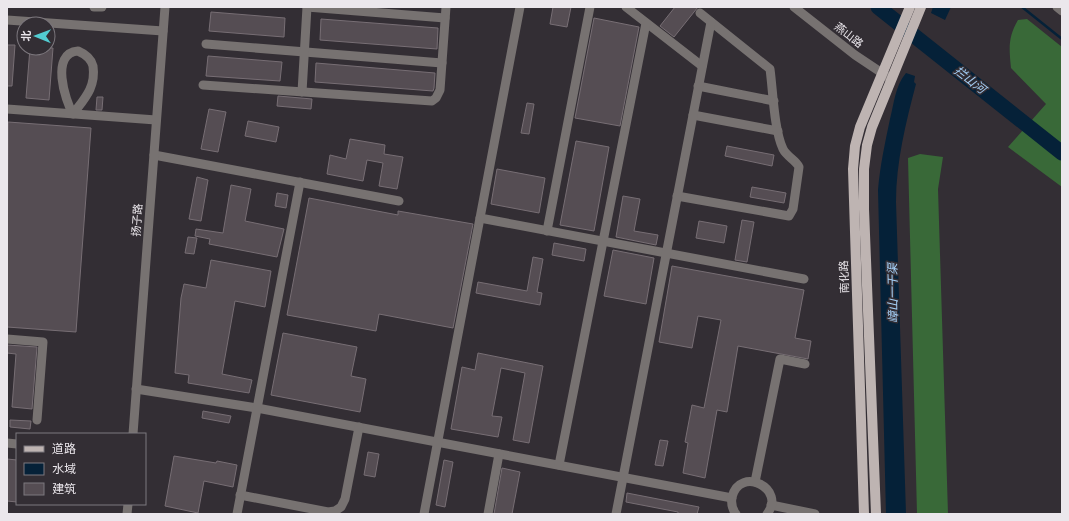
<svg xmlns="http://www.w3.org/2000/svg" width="1069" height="521" viewBox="0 0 1069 521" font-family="Mulish,'Noto Sans SC',sans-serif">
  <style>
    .forest { fill: #396938 }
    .water { fill: #052138 }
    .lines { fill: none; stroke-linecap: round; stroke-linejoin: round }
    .stream { stroke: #052138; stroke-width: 2.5 }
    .river { stroke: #052138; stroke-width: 15 }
    .building { fill: #554d53; stroke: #776e74 }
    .minor { stroke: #777271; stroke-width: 9 }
    .major { stroke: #beb4b2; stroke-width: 10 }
    .labels { text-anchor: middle; stroke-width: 3; stroke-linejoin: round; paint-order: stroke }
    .street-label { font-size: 11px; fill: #ebe7ec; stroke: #332e34 }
    .water-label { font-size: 12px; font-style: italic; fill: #a5d1f9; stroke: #332e34 }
  </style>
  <rect width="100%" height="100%" fill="#332e34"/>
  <g class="forest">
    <path d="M1027,19L1062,47V187L1008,147L1046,104L1011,68C1009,48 1008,37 1018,20Z"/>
    <polygon points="920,154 943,157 938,189 948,514 917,514 908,158"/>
  </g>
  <g class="water">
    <polygon points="933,7 951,7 945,20 931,13"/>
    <path d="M906,73L915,76L914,82L916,84C906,122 896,162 896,202L906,514H886L878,190C880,166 885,143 890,119C894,104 895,86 906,73Z"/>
  </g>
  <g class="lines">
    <polyline class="stream" points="1022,7 1062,39"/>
    <polyline class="river" points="878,7 1062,153"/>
  </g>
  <g class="building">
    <polygon points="553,7 571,7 567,27 550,24"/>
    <polygon points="675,7 698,7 674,37 660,26"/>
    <polygon points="211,12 285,18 284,37 209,31"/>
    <polygon points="594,18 639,27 620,126 575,118"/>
    <polygon points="321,19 438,28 437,49 320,40"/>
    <polygon points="7,45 15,45 12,86 7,86"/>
    <polygon points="30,48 53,48 49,100 26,98"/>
    <polygon points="208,56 282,62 280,81 206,76"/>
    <polygon points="316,63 435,73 434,88 433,91 315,82"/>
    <polygon points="278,96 312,99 311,109 277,106"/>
    <polygon points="97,97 103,97 102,110 96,110"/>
    <polygon points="527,103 534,104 529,134 521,133"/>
    <polygon points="209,109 226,112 218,152 201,149"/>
    <polygon points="248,121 279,127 276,142 245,136"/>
    <polygon points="8,122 91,128 76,332 7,327"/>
    <polygon points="350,139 385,145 384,154 403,157 397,189 379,186 383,163 367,160 363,181 327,174 330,155 346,159"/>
    <polygon points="576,141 609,147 594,231 560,225"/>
    <polygon points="727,146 774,155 772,166 725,156"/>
    <polygon points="497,169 545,178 539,213 491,204"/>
    <polygon points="197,177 208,180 201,221 189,219"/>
    <polygon points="231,185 251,189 245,221 284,229 277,257 209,244 210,239 195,236 196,229 223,233"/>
    <polygon points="752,187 786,193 784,203 750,197"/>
    <polygon points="277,193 288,195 286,208 275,206"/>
    <polygon points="623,196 640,199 634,231 658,235 656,245 616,237"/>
    <polygon points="309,198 398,215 398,211 473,224 453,328 379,314 376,331 287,315"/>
    <polygon points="742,220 754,222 747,262 735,260"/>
    <polygon points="699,221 727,226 724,243 696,238"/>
    <polygon points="188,237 197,238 194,254 185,253"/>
    <polygon points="554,243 586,249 584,261 552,255"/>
    <polygon points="613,250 654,258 646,304 604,296"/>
    <polygon points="533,257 543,259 537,292 542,293 540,305 476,293 478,282 527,291"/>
    <polygon points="211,260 271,271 265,307 235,301 222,374 252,380 249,393 188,383 189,375 175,373 181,298 184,284 206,288"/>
    <polygon points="672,266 804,290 795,338 811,341 808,359 738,346 727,412 717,410 705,478 683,473 688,443 685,442 692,405 704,408 721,320 698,316 692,348 659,342"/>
    <polygon points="283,333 357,347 351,376 366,379 360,412 271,395"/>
    <polygon points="7,345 37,347 32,409 12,407 16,354 7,353"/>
    <polygon points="478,353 543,366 529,443 513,440 525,373 501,368 492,416 502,417 498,437 451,429 462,367 475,370"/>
    <polygon points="203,411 231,416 229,423 202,418"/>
    <polygon points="10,420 31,421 30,429 10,427"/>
    <polygon points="660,440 668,441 663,466 655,465"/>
    <polygon points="368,452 379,454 375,477 364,475"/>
    <polygon points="174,456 216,463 217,461 237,465 233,487 204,481 198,513 165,506"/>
    <polygon points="7,459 17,460 17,502 7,501"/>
    <polygon points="444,460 453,462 445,507 436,505"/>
    <polygon points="502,468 520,472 512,514 494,514"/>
    <polygon points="627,493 699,507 697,514 678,514 678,512 626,502"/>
  </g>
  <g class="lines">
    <g class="minor">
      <polyline points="94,7 102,7"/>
      <polyline points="307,7 445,18"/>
      <polyline points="520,7 480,218 804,279"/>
      <polyline points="626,7 702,66"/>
      <polyline points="794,7 855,55 888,77"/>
      <polyline points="1057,7 1062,11"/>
      <polyline points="7,20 163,31"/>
      <polyline points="206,44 442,63"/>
      <path d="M78,51C85,54 91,58 93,66C96,87 85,98 73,114C65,100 50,53 78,51Z"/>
      <polyline points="203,85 432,101 436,98 440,90 446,7"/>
      <polyline points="698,86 774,101"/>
      <polyline points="302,92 307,7"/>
      <polyline points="7,109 156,120"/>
      <polyline points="693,115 778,131"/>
      <polyline points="154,155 399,201"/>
      <path d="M677,196L789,216L793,209L799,167C796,160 787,157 783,149C774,130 773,91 770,69L700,13"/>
      <polyline points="547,231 590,7"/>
      <polyline points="7,339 43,342 37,420"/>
      <polyline points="136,389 257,408 732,498"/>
      <polyline points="133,434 165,7"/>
      <polyline points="7,443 17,444"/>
      <polyline points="559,465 646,23"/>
      <polyline points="755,482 780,359 805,364"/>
      <polyline points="240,495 328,512 335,511 341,507 345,499 359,427"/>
      <polyline points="771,505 815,514"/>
      <polyline points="127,514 128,504"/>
      <polyline points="237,514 300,182"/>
      <polyline points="424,514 480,218"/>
      <polyline points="488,514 499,454"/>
      <polyline points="616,514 711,22"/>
      <path d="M736,514C732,509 731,503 732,497C740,465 787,489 767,514"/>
    </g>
    <g class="major">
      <polyline points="864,514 853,169 855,146 860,127 910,7"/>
      <polyline points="876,514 864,209 864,169 867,145 872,127 921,7"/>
    </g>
  </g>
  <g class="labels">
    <g class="street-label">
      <text transform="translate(849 35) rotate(38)" y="4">燕山路</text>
      <text transform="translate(137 220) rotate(-86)" y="4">扬子路</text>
      <text transform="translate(844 277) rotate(-92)" y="4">南化路</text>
    </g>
    <g class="water-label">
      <text transform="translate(970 80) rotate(38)" y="4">拦山河</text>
      <text transform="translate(893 293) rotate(-91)" y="4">嶂山一干渠</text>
    </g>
  </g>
  <rect width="1069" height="521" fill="none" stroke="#ebe7ec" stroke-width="16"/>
  <rect x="16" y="433" width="130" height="72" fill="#332e34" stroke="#7d787e"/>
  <rect x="24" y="446" width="20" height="6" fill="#beb4b2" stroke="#7d787e"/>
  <text x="52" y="453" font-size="12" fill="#ebe7ec">道路</text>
  <rect x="24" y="463" width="20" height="12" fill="#052138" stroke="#7d787e"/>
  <text x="52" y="473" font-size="12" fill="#ebe7ec">水域</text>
  <rect x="24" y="483" width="20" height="12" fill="#554d53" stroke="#7d787e"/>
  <text x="52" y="493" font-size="12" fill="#ebe7ec">建筑</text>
  <g transform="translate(36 36) rotate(271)"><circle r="19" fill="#332e34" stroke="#7d787e"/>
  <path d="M0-3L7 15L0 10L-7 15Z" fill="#52ccd1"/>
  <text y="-6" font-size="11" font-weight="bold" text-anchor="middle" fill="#ebe7ec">北</text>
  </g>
</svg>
